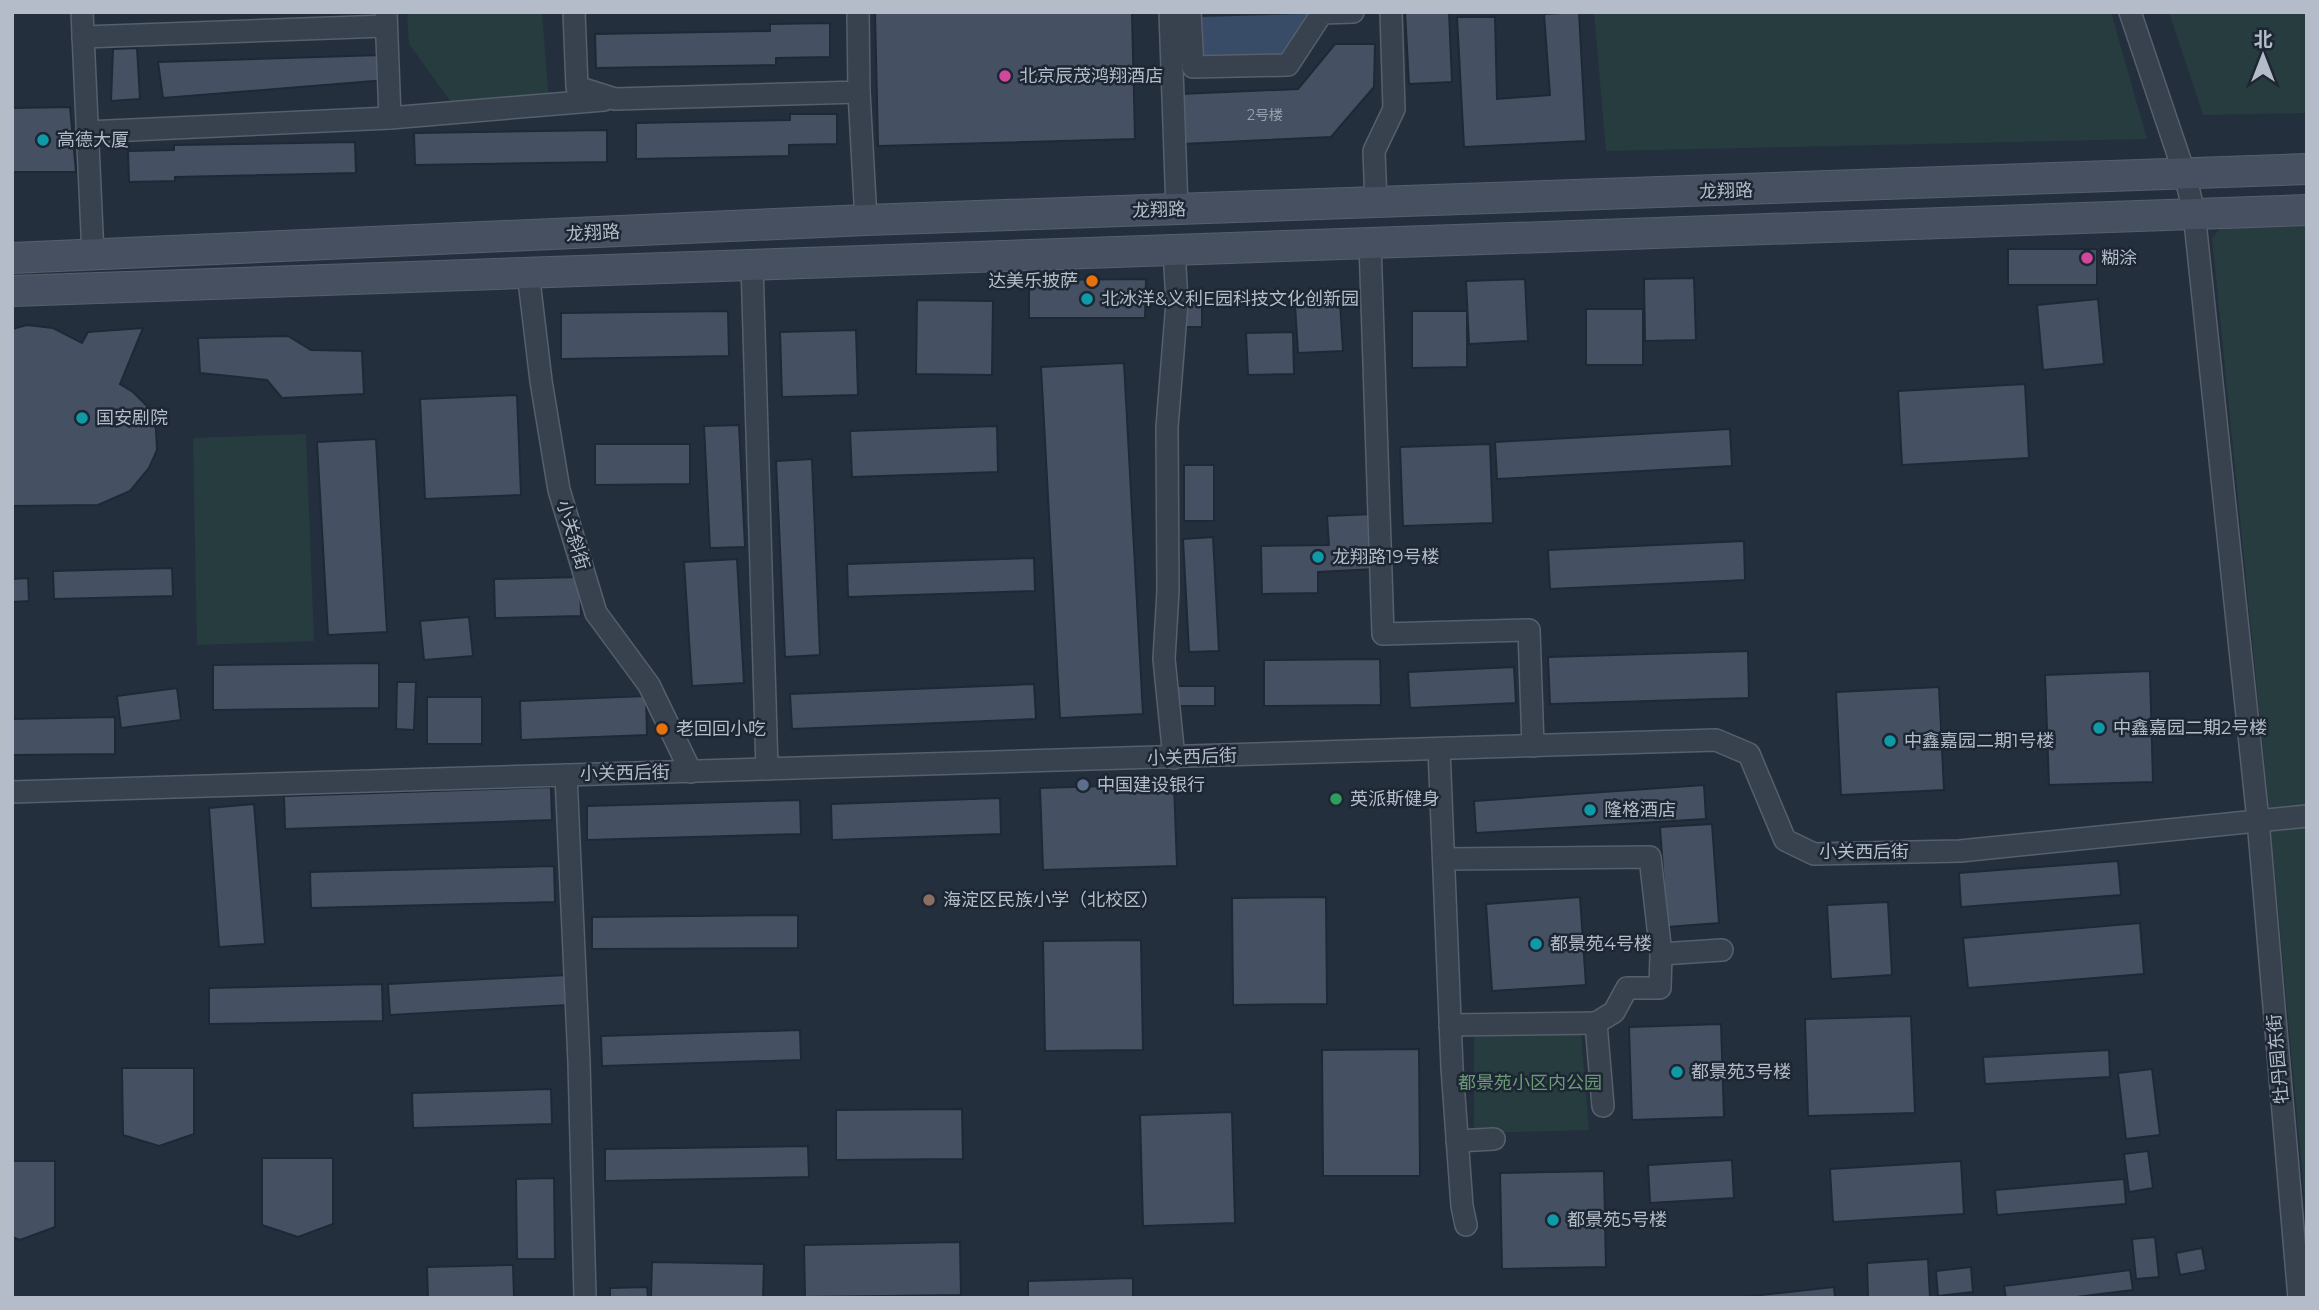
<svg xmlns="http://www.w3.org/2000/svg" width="2319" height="1310" viewBox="0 0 2319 1310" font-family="Montserrat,'Noto Sans SC',sans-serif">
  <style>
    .green { fill: #263c3f }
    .water { fill: #394c67 }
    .building { fill: #455162; stroke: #1f2835; stroke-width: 2 }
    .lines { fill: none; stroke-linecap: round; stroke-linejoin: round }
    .street-casing { stroke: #565f6c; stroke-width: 24 }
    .secondary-casing { stroke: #565f6c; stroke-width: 32 }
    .street { stroke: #38414e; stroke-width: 21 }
    .secondary { stroke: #465061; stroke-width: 30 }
    .hotel-dot { fill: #d1479c; stroke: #1d2633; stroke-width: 2.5 }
    .culture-dot { fill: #0f9aa8; stroke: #1d2633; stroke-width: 2.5 }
    .food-dot { fill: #e8710a; stroke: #1d2633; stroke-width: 2.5 }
    .service-dot { fill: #5c6f8a; stroke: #1d2633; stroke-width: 2.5 }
    .leisure-dot { fill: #2e9e5b; stroke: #1d2633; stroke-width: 2.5 }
    .education-dot { fill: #8d6e63; stroke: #1d2633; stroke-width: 2.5 }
    .labels { text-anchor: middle; stroke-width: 5; stroke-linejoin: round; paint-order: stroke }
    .number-label { font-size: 14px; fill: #98a1af }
    .poi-label { font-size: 18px; fill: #b4bcc9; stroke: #1d2633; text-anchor: start }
    .street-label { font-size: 18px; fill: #b4bcc9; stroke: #1d2633 }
    .park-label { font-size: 18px; fill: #6b9a76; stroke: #1d2633 }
  </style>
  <rect width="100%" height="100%" fill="#242f3e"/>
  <g class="green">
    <polygon points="407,12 542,12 550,115 463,119 409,44"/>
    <polygon points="1594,12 2111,12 2147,139 1606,151"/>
    <polygon points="2169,12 2307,12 2307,113 2203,115"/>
    <polygon points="2307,225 2307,1225 2268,799 2212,238 2222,227"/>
    <polygon points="306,434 314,641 197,645 193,438"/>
    <polygon points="1581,1034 1589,1130 1474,1133 1474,1037"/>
  </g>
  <polygon class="water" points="1307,14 1281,56 1203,57 1201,17"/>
  <g class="building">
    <polygon points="875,12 1132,12 1135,139 878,146"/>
    <polygon points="1405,12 1449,12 1452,82 1409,84"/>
    <polygon points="1579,12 1586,141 1464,147 1457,17 1495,17 1497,99 1550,95 1544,14"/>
    <polygon points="830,23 830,57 776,58 776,65 596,68 595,34 770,31 770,24"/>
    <polygon points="1335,44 1375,44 1374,87 1331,137 1182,144 1180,94 1298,89"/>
    <polygon points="137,48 140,99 111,101 113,49"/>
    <polygon points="381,55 386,80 163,98 158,62"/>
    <polygon points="70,107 76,172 12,172 12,108"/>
    <polygon points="790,114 837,114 837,144 789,145 789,156 636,159 636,123 790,120"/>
    <polygon points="607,130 607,162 415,165 414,133"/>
    <polygon points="355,142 356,173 175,177 175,181 129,182 128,151 174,150 174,145"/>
    <rect x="2008" y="249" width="89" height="36"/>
    <polygon points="1694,278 1696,340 1645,341 1644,279"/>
    <polygon points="1146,279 1145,318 1029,318 1029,280"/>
    <polygon points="1525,279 1528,341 1469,344 1466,281"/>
    <rect x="1177" y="291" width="25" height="36"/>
    <polygon points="2098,299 2104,364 2043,370 2037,305"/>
    <polygon points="917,300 993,301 992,375 916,374"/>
    <polygon points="1340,302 1343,351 1298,353 1295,305"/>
    <rect x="1586" y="309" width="57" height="56"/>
    <polygon points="728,311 729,356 561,359 561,313"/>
    <polygon points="1412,311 1467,311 1467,367 1412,368"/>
    <polygon points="27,325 53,328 82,343 88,332 143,328 120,384 133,392 147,406 156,429 157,450 149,468 130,491 98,505 12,506 12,329"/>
    <polygon points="856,330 858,395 782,397 780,332"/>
    <polygon points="1293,332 1294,374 1248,375 1246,333"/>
    <polygon points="288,336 311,350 362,351 364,394 282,398 267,380 200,373 198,338"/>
    <polygon points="1124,363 1143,714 1060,718 1041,367"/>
    <polygon points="2025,384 2029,458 1902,465 1898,391"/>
    <polygon points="517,395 521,495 425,499 420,399"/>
    <polygon points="739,425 745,547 710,548 704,426"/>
    <polygon points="997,426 998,472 852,477 850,431"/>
    <polygon points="1730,429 1732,466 1497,479 1495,442"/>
    <polygon points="376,439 387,632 328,635 317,442"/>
    <polygon points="595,444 690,444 690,484 595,485"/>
    <polygon points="1490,444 1493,523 1403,526 1400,447"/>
    <polygon points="812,459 820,655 785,657 776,461"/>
    <rect x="1184" y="465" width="30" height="56"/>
    <polygon points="1374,514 1376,569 1318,572 1318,593 1262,594 1261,546 1329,545 1327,516"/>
    <polygon points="1213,537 1219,651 1189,652 1183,539"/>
    <polygon points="1744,541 1745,580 1550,589 1548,550"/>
    <polygon points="1034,558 1035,591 848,597 847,564"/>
    <polygon points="737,559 744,683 692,686 684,562"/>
    <polygon points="172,568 173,596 54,599 53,571"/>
    <polygon points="580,577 581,616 495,618 494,579"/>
    <polygon points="28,578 29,601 12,602 12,579"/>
    <polygon points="469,617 473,656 424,660 420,621"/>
    <polygon points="1748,651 1749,698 1550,704 1548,657"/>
    <polygon points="1380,659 1381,705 1264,706 1264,660"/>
    <polygon points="379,663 379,708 213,710 213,665"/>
    <polygon points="1514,667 1516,703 1410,708 1408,672"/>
    <polygon points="2150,671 2153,782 2049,785 2045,675"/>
    <polygon points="397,682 416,682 414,730 396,729"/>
    <polygon points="1034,684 1036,719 792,729 790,694"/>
    <rect x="1170" y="686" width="45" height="20"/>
    <polygon points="1939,687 1944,790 1841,795 1836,692"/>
    <polygon points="177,688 181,720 121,728 117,696"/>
    <polygon points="646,696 647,735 521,740 520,701"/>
    <rect x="427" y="697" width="55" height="47"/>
    <polygon points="115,717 115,754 12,755 12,719"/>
    <polygon points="1174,784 1177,866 1043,870 1040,788"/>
    <polygon points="1704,785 1706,819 1476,833 1474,801"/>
    <polygon points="551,787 552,820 285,829 284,796"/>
    <polygon points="1000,798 1001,834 832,840 831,804"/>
    <polygon points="800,800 801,834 587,840 587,806"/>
    <polygon points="254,804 265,944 219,947 209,808"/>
    <polygon points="1712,824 1719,923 1667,927 1660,827"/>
    <polygon points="2118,861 2121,895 1961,907 1959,873"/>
    <polygon points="554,866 555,902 311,908 310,872"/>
    <polygon points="1326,897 1327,1004 1233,1005 1232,898"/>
    <polygon points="1580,897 1586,985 1492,991 1486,904"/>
    <polygon points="1888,902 1892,975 1831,979 1827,905"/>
    <polygon points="798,915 798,948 592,949 592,917"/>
    <polygon points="2140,923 2144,974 1968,988 1963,938"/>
    <polygon points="1141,940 1143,1050 1045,1051 1043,941"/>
    <polygon points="567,975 568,1005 390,1015 388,984"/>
    <polygon points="382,984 383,1021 209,1024 209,988"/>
    <polygon points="1911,1016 1915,1113 1808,1116 1805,1019"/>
    <polygon points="1721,1024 1724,1117 1632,1120 1629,1027"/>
    <polygon points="800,1030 801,1060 602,1066 601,1036"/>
    <polygon points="1419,1049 1420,1176 1323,1176 1322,1050"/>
    <polygon points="2109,1050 2110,1077 1985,1084 1983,1057"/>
    <polygon points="122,1068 194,1068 194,1134 159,1146 123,1135"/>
    <polygon points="2152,1069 2160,1135 2126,1139 2118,1073"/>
    <polygon points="551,1089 552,1124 413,1128 412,1093"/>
    <polygon points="962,1109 963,1159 836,1160 836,1110"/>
    <polygon points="1232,1112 1235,1223 1143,1226 1140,1115"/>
    <polygon points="808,1146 809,1177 605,1181 605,1149"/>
    <polygon points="2148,1151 2153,1188 2129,1192 2124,1154"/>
    <polygon points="262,1158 333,1158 333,1224 298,1237 262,1225"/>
    <polygon points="1732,1160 1734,1198 1650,1203 1648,1165"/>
    <polygon points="12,1161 55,1161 55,1227 20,1240 12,1237"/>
    <polygon points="1961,1161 1964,1214 1833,1222 1830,1169"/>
    <polygon points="1604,1171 1606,1267 1502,1269 1500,1173"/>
    <polygon points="554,1178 555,1259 517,1259 516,1179"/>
    <polygon points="2124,1179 2126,1204 1997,1215 1995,1190"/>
    <polygon points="2155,1237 2159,1277 2136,1279 2132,1239"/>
    <polygon points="960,1242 961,1295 805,1297 804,1245"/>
    <polygon points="2202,1248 2206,1270 2180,1275 2176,1253"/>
    <polygon points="1928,1259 1930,1298 1868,1298 1867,1263"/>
    <polygon points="652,1262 764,1264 763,1298 651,1298"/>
    <polygon points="513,1265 514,1297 428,1298 427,1267"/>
    <polygon points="1971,1267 1973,1292 1938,1296 1936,1271"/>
    <polygon points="2130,1270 2133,1290 2068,1298 2006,1298 2004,1286"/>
    <polygon points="1133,1278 1133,1298 1028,1298 1028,1281"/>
    <polygon points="647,1287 648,1298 610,1298 610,1288"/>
    <polygon points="1834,1287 1835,1298 1734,1298"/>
  </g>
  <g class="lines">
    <defs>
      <g id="street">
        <polyline points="82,12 93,255"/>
        <polyline points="386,12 390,118 604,100"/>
        <polyline points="574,12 577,87 615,99 859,92 858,12"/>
        <polyline points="1170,12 1177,210"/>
        <polyline points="1190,12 1193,67 1288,65 1322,13 1353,12"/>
        <polyline points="2130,12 2185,175 2194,212 2258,820 2299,1298"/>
        <polyline points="83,37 386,26"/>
        <polyline points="859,92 866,220"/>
        <polyline points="87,132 390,118"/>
        <polyline points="1376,203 1374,151 1394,109 1391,12"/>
        <polyline points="1370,243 1383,634 1529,630 1533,746"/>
        <polyline points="1174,250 1177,302 1167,427 1168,591 1164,659 1174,758"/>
        <polyline points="752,264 767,769"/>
        <polyline points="528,272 541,381 559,490 596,613 649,685 691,772"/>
        <polyline points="1439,749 1452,1068 1462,1206 1466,1225"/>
        <polyline points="566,775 579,1062 585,1298"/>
        <polyline points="12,792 1716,740 1749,754 1785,840 1814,854 1960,851 2307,816"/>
        <polyline points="1444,859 1650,857 1661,954 1722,950"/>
        <polyline points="1450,1025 1596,1023"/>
        <polyline points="1603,1106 1596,1023 1614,1012 1627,988 1660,988 1661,954"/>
        <polyline points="1457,1141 1494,1139"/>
      </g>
      <g id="secondary">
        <polyline points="12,258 866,220 2307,169"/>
        <polyline points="12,291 2307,210"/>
      </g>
    </defs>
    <use href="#street" class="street-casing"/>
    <use href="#secondary" class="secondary-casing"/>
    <use href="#street" class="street"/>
    <use href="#secondary" class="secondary"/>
  </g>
  <g class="hotel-dot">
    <circle cx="1005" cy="76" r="7"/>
    <circle cx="2087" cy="258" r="7"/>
  </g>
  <g class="culture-dot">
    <circle cx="43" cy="140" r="7"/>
    <circle cx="1087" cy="299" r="7"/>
    <circle cx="82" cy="418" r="7"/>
    <circle cx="1318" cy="557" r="7"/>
    <circle cx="2099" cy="728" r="7"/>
    <circle cx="1890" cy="741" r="7"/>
    <circle cx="1590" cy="810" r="7"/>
    <circle cx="1536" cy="944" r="7"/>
    <circle cx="1677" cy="1072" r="7"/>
    <circle cx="1553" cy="1220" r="7"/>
  </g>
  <g class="food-dot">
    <circle cx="1092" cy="281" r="7"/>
    <circle cx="662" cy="729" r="7"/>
  </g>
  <circle class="service-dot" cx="1083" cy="785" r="7"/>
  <circle class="leisure-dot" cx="1336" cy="799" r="7"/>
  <circle class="education-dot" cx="929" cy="900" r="7"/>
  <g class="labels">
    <g class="number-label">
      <text x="1265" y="120">2号楼</text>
    </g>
    <g class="poi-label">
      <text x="1019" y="82">北京辰茂鸿翔酒店</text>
      <text x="57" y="146">高德大厦</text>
      <text x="2101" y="264">糊涂</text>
      <text x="1078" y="287" text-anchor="end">达美乐披萨</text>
      <text x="1101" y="305">北冰洋&amp;义利E园科技文化创新园</text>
      <text x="96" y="424">国安剧院</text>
      <text x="1332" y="563">龙翔路19号楼</text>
      <text x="2113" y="734">中鑫嘉园二期2号楼</text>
      <text x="676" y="735">老回回小吃</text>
      <text x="1904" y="747">中鑫嘉园二期1号楼</text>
      <text x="1097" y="791">中国建设银行</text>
      <text x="1350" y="805">英派斯健身</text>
      <text x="1604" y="816">隆格酒店</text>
      <text x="943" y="906">海淀区民族小学（北校区）</text>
      <text x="1550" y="950">都景苑4号楼</text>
      <text x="1691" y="1078">都景苑3号楼</text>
      <text x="1567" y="1226">都景苑5号楼</text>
    </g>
    <g class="street-label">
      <text transform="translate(1726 191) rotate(-2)" y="6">龙翔路</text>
      <text transform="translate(1159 210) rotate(-2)" y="6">龙翔路</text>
      <text transform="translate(593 233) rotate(-3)" y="6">龙翔路</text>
      <text transform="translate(573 535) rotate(73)" y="6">小关斜街</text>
      <text transform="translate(1192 757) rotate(-2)" y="6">小关西后街</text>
      <text transform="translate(625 773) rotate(-1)" y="6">小关西后街</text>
      <text x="1864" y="858">小关西后街</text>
      <text transform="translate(2278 1059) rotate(-95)" y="6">牡丹园东街</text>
    </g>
    <g class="park-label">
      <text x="1530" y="1089">都景苑小区内公园</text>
    </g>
  </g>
  <rect width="2319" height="1310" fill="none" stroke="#b4bcc9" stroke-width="28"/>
  <g transform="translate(2263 56)" stroke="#1d2633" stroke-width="5" paint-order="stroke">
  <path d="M0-5L12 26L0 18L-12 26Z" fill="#b4bcc9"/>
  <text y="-10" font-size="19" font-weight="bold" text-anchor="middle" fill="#b4bcc9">北</text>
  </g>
</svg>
